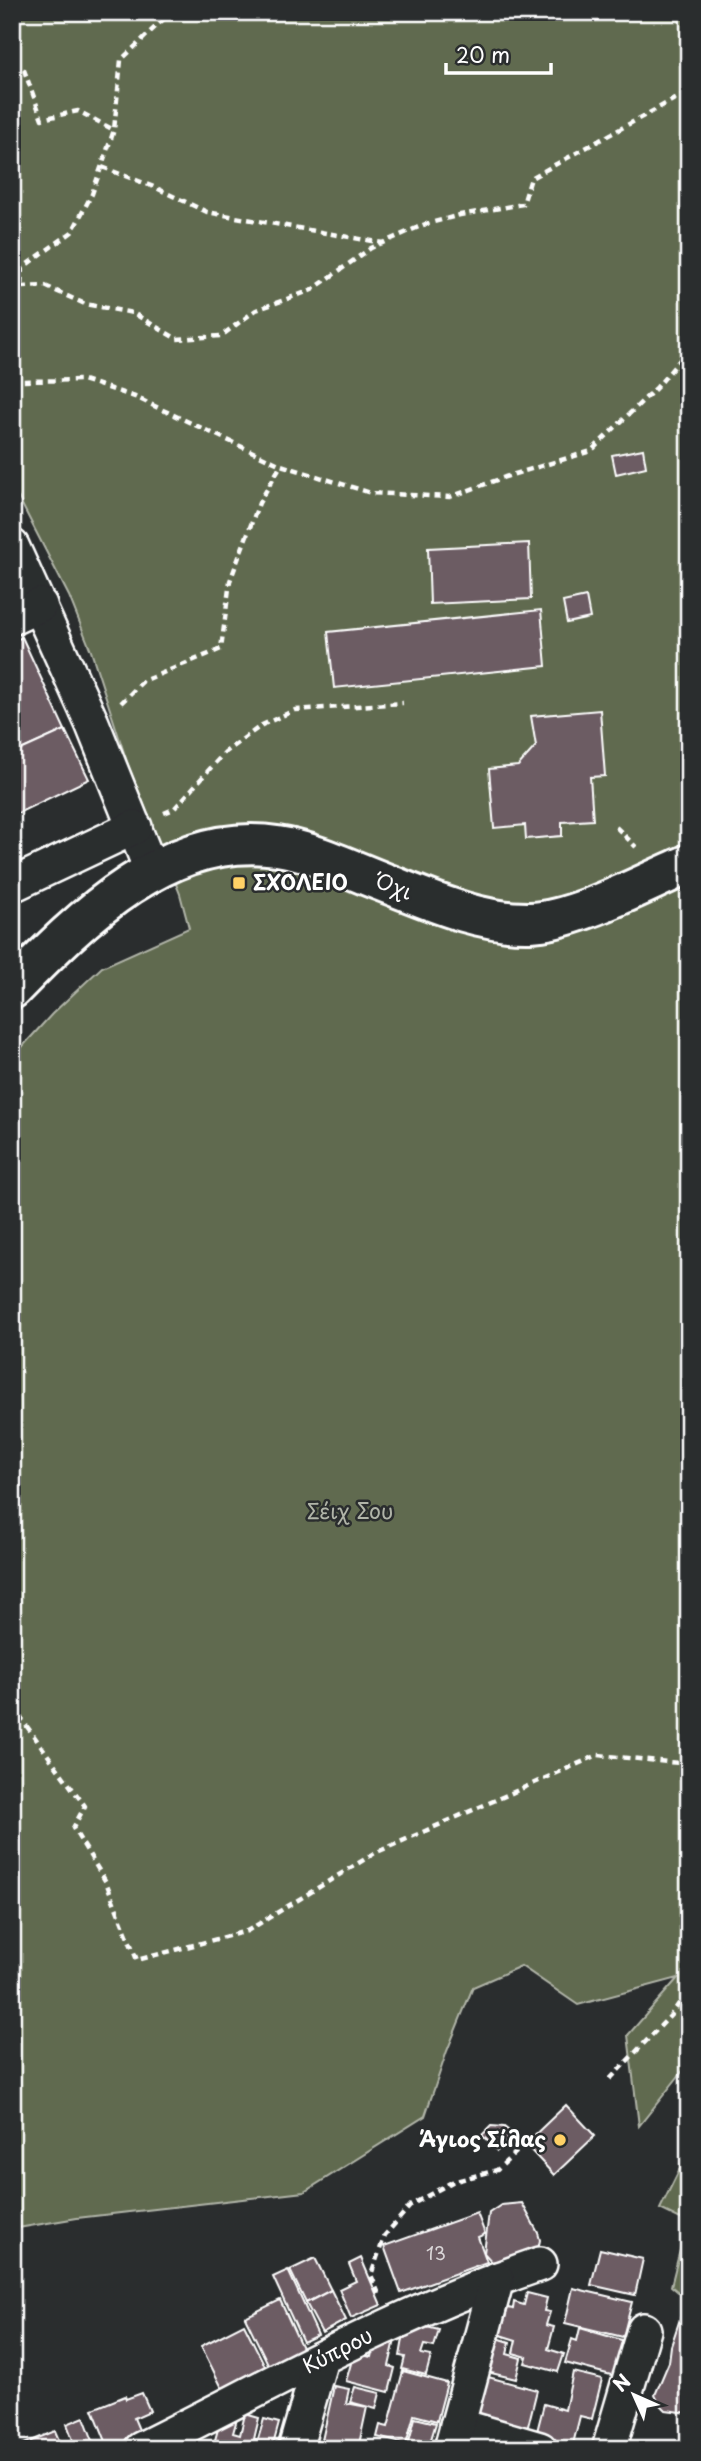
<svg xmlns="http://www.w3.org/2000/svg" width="701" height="2461" viewBox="0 0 701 2461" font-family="'Playpen Sans',sans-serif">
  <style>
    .green { fill: #616a50; stroke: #b0b4a8; stroke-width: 2 }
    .building { fill: #6c5b64; stroke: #fff; stroke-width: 2 }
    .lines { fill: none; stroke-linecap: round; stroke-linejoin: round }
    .minor-casing { stroke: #fff; stroke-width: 38 }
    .secondary-casing { stroke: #fff; stroke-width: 44 }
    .path { stroke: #fff; stroke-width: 4.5; stroke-dasharray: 7 5; stroke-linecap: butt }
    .minor { stroke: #2a2d2e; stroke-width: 33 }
    .secondary { stroke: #2a2d2e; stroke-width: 38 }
    .poi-dot { fill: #ffd166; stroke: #2a2d2e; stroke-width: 2.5 }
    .labels { text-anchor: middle; stroke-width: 5; stroke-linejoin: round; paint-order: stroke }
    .number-label { font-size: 18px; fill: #dad6d8 }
    .poi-label { font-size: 21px; font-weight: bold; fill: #fff; stroke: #2a2d2e; text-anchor: start }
    .street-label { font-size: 21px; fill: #fff; stroke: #2a2d2e }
    .park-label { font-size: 21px; fill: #b0b4a8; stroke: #2a2d2e }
  </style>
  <rect width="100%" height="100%" fill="#2a2d2e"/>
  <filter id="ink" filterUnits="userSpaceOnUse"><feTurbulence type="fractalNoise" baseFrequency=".0143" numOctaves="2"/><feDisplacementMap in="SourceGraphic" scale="14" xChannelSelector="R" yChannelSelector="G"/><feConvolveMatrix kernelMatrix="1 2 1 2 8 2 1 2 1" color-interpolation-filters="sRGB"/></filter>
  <g filter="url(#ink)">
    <g class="green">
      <polygon points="12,12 689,12 689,2063 639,2126 628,2035 678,1978 578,2005 521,1966 473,1987 447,2051 425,2116 304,2192 77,2218 12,2229 12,1058 52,1014 102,967 189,928 180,894 128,765 91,651 69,596 12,485"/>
      <polygon points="689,2150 689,2301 671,2286 687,2222 660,2209"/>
    </g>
    <g class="building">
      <polygon points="643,449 646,467 616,474 612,455"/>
      <polygon points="529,543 531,599 430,604 428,548"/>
      <polygon points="586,597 590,618 567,623 563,602"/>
      <polygon points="541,610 546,666 334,688 328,632"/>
      <polygon points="22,637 65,730 12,754 12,642"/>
      <polygon points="600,710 605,776 590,777 593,820 562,822 562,836 526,839 525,825 494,828 489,769 518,766 536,746 531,716"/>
      <polygon points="65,730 89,779 12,816 12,754"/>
      <polygon points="566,2105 595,2136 554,2175 525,2144"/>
      <polygon points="491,2126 504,2127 513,2134 497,2151 482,2135"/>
      <polygon points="522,2203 538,2233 540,2240 537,2254 506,2265 493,2263 484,2253 489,2213 501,2205"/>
      <polygon points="477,2213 485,2234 478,2237 487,2262 401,2293 384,2246"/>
      <polygon points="600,2249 643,2259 635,2295 591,2285"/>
      <polygon points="315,2258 331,2290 306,2303 290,2270"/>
      <polygon points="361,2258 381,2305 351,2318 339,2289 356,2281 349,2264"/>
      <polygon points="288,2270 318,2335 303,2342 273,2277"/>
      <polygon points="573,2288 632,2302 623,2337 565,2323"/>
      <polygon points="331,2290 346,2320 322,2333 306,2303"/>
      <polygon points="527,2293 547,2298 544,2311 550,2312 546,2325 554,2327 548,2349 564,2354 558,2372 525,2363 527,2357 513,2353 516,2340 500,2335 508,2308 513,2309 514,2302 524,2305"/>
      <polygon points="280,2300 303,2350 269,2366 245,2317"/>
      <polygon points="681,2316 689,2318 689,2413 666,2410 659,2403 655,2395 669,2362 671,2346"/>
      <polygon points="406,2322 439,2330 434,2347 424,2345 421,2354 431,2356 426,2375 402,2369 405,2357 400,2356"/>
      <polygon points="244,2324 266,2368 223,2390 201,2346"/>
      <polygon points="398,2327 389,2366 395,2368 389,2392 346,2381 354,2353 371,2357 375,2339"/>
      <polygon points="580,2328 625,2341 615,2376 565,2363 572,2339 577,2341"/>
      <polygon points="494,2337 510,2342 507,2354 521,2358 516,2379 479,2370"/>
      <polygon points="403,2371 447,2383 437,2421 414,2415 406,2444 377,2437 380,2425 388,2427"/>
      <polygon points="573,2372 602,2379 592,2419 580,2416 572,2448 535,2439 544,2404 565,2410"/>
      <polygon points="488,2377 537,2390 527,2430 477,2417"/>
      <polygon points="334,2386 349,2389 346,2403 367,2407 358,2449 339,2449 321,2445"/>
      <polygon points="355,2387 380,2393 376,2409 350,2402"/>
      <polygon points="142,2393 150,2411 134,2418 142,2437 109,2449 93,2409 125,2396 126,2399"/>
      <polygon points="245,2414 259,2418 254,2439 258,2439 264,2419 279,2423 272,2449 213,2447 222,2415 237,2419 233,2433 240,2435"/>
      <polygon points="84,2417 96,2449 66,2449 64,2443 73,2440 67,2424"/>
      <polygon points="415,2418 436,2423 428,2449 407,2449"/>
      <polygon points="55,2431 63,2449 20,2449 19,2446"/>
      <polygon points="373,2443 399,2449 372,2449"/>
    </g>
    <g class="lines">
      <defs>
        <g id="minor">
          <polyline points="12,546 92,723 152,872"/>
          <polyline points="12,618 40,605"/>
          <polyline points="12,885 135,827"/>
          <polyline points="457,2425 540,2449"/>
          <path d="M141,2449C272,2384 401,2311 540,2264"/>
          <polyline points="295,2449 321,2359"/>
          <polyline points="451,2449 497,2279"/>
          <polyline points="609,2449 644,2330"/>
        </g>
        <path id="secondary" d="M12,989C81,918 169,830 277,846C313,851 349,869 383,882C429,900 479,923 530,922C575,921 646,882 689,864"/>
      </defs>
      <use href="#minor" class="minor-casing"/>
      <use href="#secondary" class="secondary-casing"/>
      <g class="path">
        <polyline points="12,65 24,70 42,119 78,111 114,130"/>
        <polyline points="102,167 154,187 207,212 383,243"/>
        <polyline points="21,287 45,286 85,304 133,313 177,339 221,336 256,310 312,290 371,248 423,225 460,215 523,204 531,178 689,91"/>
        <polyline points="12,307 21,287 22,268 72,232 92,194 114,130 121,60 171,12"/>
        <polyline points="12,383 22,381 83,380 135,397 281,465"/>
        <polyline points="121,703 143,681 221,649 230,581 259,503 281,465 371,493 450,497 505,477 591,451 657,387 689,349"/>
        <polyline points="164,813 174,809 225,752 262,725 295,710 403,703"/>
        <polyline points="616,827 636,847"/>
        <polyline points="12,1706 85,1806 73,1828 106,1882 137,1960 247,1931 375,1853 598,1755 689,1764"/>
        <polyline points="610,2079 671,2015 689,1989"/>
        <polyline points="379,2294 371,2275 385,2235 411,2205 452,2182 497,2170 525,2144"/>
      </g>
      <use href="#minor" class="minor"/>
      <use href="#secondary" class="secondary"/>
    </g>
  </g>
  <g class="poi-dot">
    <rect x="232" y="876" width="14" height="14" rx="3.5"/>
    <circle cx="560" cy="2140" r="7"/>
  </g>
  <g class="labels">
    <g class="number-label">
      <text x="436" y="2260">13</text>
    </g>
    <g class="poi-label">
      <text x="253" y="890">ΣΧΟΛΕΙΟ</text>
      <text x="546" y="2147" text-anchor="end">Άγιος Σίλας</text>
    </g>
    <g class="street-label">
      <text transform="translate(394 887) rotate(21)" y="7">Όχι</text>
      <text transform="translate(338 2351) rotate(-27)" y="7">Κύπρου</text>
    </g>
    <g class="park-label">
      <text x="350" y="1519">Σέιχ Σου</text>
    </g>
  </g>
  <rect width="701" height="2461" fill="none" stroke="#2a2d2e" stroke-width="42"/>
  <rect x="21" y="21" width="659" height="2419" fill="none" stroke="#fff" stroke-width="2.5" filter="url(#ink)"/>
  <g transform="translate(634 2395) rotate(315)" stroke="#2a2d2e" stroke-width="5" paint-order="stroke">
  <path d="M0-5L12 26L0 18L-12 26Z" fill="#ffffff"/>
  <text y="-10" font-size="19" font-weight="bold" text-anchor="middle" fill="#ffffff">N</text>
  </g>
  <path d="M446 63v10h105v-10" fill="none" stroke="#ffffff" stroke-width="3.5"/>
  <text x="456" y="63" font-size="21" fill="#ffffff" stroke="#2a2d2e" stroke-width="5" paint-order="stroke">20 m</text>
</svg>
